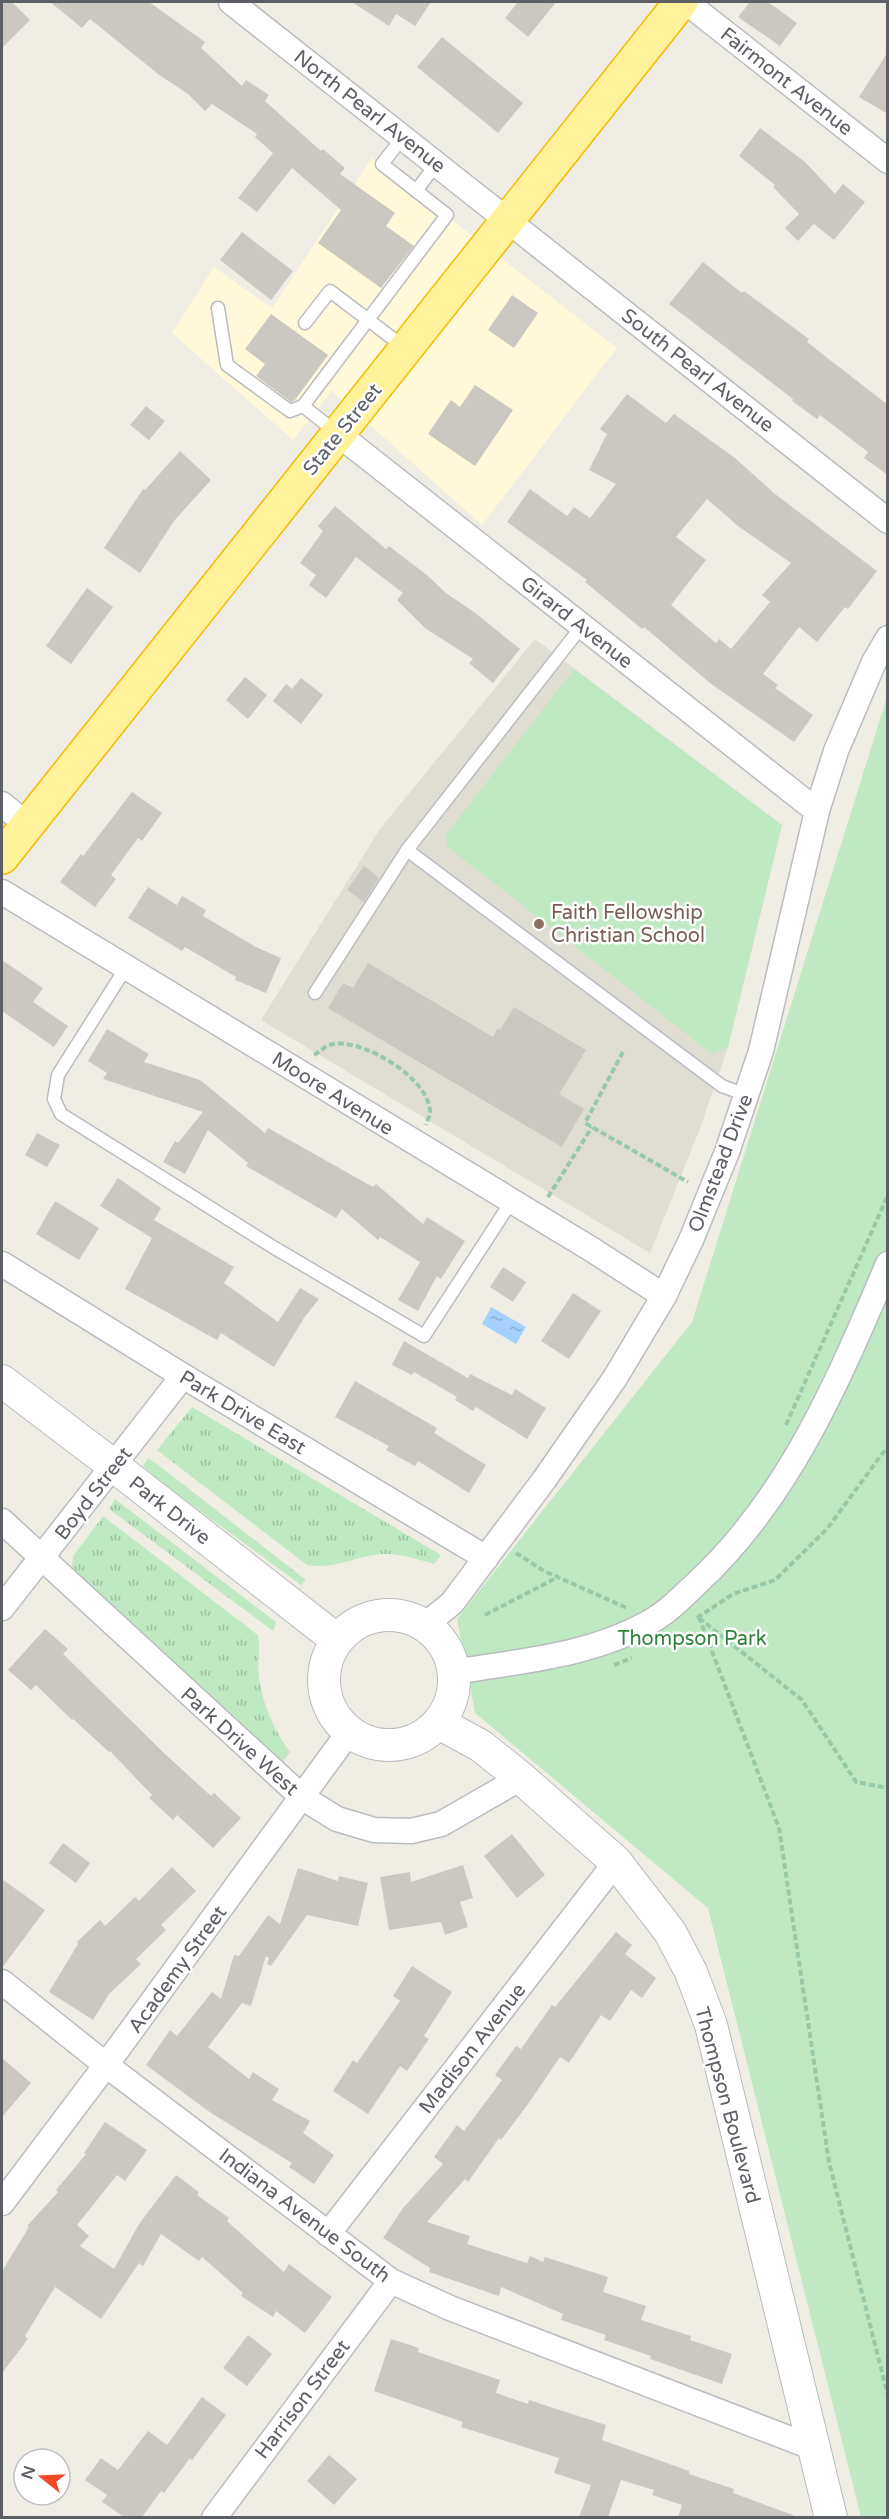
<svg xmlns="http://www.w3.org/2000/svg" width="889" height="2519" viewBox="0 0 889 2519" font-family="'Varela Round',sans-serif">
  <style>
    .commercial { fill: #fff9da }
    .education { fill: #e0ddd3 }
    .grass { fill: url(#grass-tufts) }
    .park { fill: #bfe9c3 }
    .water { fill: url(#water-ripples) }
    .building { fill: #cbc8c1; fill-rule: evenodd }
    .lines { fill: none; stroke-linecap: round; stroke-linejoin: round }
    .service-casing { stroke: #b9bcc1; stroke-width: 15 }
    .minor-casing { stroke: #b9bcc1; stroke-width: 27 }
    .tertiary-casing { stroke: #b9bcc1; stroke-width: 34 }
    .trunk-casing { stroke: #f4bc00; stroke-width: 36 }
    .path { stroke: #97caaa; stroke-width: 4; stroke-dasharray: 6 3; stroke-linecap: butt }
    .service { stroke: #fff; stroke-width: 12 }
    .minor { stroke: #fff; stroke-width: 24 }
    .tertiary { stroke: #fff; stroke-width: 32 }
    .trunk { stroke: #fff29b; stroke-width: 33 }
    .education-dot { fill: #8d6e63; stroke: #fff; stroke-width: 2 }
    .labels { text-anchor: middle; stroke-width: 5; stroke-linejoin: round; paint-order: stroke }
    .street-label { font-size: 20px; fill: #5c6066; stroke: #fff }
    .education-label { font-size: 20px; fill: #785e54; stroke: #fff; text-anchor: start }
    .park-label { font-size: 20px; fill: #2f823a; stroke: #fff }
  </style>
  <defs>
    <pattern id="grass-tufts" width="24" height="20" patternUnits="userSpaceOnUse" patternTransform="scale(1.5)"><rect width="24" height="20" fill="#bfe9c3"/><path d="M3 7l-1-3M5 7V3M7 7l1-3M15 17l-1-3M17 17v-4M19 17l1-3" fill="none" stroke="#9ec0a2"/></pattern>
    <pattern id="water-ripples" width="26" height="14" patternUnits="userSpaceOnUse" patternTransform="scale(1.5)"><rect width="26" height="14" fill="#a5d0ff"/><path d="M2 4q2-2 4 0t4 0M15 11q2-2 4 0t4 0" fill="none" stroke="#8aacd2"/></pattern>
  </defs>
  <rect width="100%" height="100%" fill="#f0eee4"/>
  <polygon class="commercial" points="372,158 617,348 482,525 332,391 293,440 172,333 214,267 272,308"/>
  <polygon class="education" points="535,639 782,825 728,1047 701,1126 650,1253 261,1020 380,829"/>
  <g class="grass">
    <path d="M192,1407L441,1555L434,1564C417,1559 400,1553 382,1554C355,1556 334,1570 307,1565L157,1450Z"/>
    <polygon points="148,1458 157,1464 306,1580 301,1585 158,1480 143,1466"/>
    <polygon points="115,1499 276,1622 273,1631 109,1509"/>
    <path d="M103,1516L258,1635C261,1649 257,1663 259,1678C263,1706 274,1730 290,1752L283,1762L72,1568L73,1556Z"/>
  </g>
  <g class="park">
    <polygon points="574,669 782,825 728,1047 712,1054 448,847 445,836"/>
    <polygon points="887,697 887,2517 861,2517 708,1908 475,1713 457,1619 692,1322"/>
  </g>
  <polygon class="water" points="491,1307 526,1327 516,1344 482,1324"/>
  <g class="building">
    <polygon points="2,2 12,2 30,20 2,48"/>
    <polygon points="50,2 149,2 205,42 201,48 242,86 246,80 269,95 265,101 321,151 323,149 345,168 340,174 395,213 386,226 414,246 381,288 318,243 341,210 292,168 257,212 238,198 273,153 255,137 257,134 212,104 205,111 188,94 158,74 90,19 82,28"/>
    <polygon points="352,2 431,2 415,26 396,14 389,26"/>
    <polygon points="518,2 556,2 528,37 505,18"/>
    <polygon points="750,2 768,2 797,23 780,46 738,17"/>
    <polygon points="442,37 523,103 498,133 417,67"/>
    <polygon points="888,52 888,114 859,97"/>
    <polygon points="760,128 805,162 835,194 843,184 865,202 834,240 814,224 798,241 785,228 799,214 773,187 775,185 739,156"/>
    <polygon points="242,232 293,271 271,300 220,260"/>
    <polygon points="703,262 742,293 744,291 809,339 807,342 888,405 888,475 864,458 868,452 820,415 817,419 792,401 793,399 669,304"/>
    <polygon points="512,295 538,313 514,348 488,330"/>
    <polygon points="271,314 328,355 295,400 291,402 256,376 265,364 245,349"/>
    <polygon points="475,385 513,410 475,466 428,434 451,400 460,407"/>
    <path d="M627,394L666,423L674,414L735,458L775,494L877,571L848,609L845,607L817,642L799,627L763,674L778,685L775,688L813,715L794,742L710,683L644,627L642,629L585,582L587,580L507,522L530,489L567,516L574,507L590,518L616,484L589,470L607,434L600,429ZM707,499L738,526L791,563L762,595L770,602L731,649L719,639L716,643L671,605L706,560L676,537Z"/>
    <polygon points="146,406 165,421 149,440 130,425"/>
    <polygon points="180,451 211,480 174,521 140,573 104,548 143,489 145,490"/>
    <polygon points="335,506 386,549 389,546 428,576 446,593 474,612 520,649 493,683 469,663 473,659 425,628 397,600 403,593 356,557 326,598 309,585 316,575 300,563 323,531 318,526"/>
    <polygon points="87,588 113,607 71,664 46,646"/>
    <polygon points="245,677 267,695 248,719 226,700"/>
    <polygon points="301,678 323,695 301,724 273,701 286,684 292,689"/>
    <polygon points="132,792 162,813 142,841 138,838 111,875 116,879 95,907 60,882 81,854 83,856"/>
    <polygon points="364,866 379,878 364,902 347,890"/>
    <polygon points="148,887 177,905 182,896 206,910 203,916 256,947 281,958 266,993 235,980 236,977 185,947 182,951 128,918"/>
    <polygon points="2,960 43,988 33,1002 68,1026 54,1047 2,1011"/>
    <polygon points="368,963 493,1037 498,1028 500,1030 514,1007 586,1050 559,1094 584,1109 562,1147 328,1008 343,983 353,988"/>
    <polygon points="107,1029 149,1054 144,1062 200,1080 265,1133 268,1128 373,1187 376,1184 423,1224 427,1217 465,1241 441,1279 437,1276 418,1311 398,1300 420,1262 380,1237 378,1240 342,1209 336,1218 246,1166 248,1163 208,1130 185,1174 163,1162 175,1141 178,1143 203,1112 103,1079 107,1073 88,1061"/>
    <polygon points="37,1133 60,1145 47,1167 25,1155"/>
    <polygon points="118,1178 161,1208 154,1220 234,1267 224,1283 278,1322 300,1288 319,1299 304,1318 274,1367 221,1333 217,1340 125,1289 152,1238 100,1206"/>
    <polygon points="55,1201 99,1228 79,1260 36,1234"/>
    <polygon points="503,1267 526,1282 513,1302 490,1287"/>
    <polygon points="573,1293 601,1311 569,1359 541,1341"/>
    <polygon points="404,1341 468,1378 470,1374 512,1395 515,1389 546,1408 527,1439 476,1407 473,1411 455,1400 457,1397 414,1372 412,1375 392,1365"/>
    <polygon points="355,1381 437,1428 434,1433 486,1465 469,1493 418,1461 415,1466 386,1450 389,1446 335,1417"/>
    <polygon points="45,1629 68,1649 63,1654 165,1754 211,1796 214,1793 241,1818 213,1848 177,1815 173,1820 149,1798 152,1795 110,1751 109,1752 73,1719 72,1720 36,1685 31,1690 8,1670"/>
    <polygon points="512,1834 545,1875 517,1898 484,1856"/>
    <polygon points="63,1843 90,1863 76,1883 49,1863"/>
    <polygon points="463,1865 473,1898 460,1902 468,1927 445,1935 441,1922 389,1930 380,1877 410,1872 411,1882"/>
    <polygon points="172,1867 196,1891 161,1925 166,1930 136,1959 141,1964 109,1994 93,2020 49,1992 78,1944 77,1942 100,1920 105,1926 135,1897 139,1901"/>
    <polygon points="298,1868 338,1881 339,1876 368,1883 358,1926 307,1915 271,1966 267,1964 269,1958 266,1956 251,2006 242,2003 208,2047 249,2079 253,2072 279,2089 272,2100 310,2121 303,2133 334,2155 314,2184 289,2167 292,2163 211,2113 146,2065 170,2030 177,2036 212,1992 221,1999 234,1955 239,1956 268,1915 280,1924"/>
    <polygon points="2,1879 45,1910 2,1968"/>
    <polygon points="616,1932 632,1945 625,1954 656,1978 642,1998 631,1990 610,2021 601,2015 569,2063 560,2057 528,2104 501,2140 499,2138 468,2182 465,2179 427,2222 470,2236 467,2244 527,2263 530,2256 543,2262 545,2257 608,2277 603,2292 646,2306 641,2320 691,2336 690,2340 732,2354 722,2384 650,2359 651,2356 604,2340 606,2335 561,2320 563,2314 501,2287 499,2296 429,2272 430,2268 383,2238 403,2208 443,2164 434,2157 457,2125 464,2131 502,2080 495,2075 516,2046 521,2049 552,2005 555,2007"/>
    <polygon points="412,1966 452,1992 424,2036 429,2039 407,2071 400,2066 368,2114 333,2091 353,2060 357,2063 400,2001 393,1996"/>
    <polygon points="2,2058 31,2083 2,2117"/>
    <polygon points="105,2122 147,2150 125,2181 117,2175 77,2225 89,2236 80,2246 114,2269 139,2224 176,2175 199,2192 197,2195 229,2218 227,2221 284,2272 289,2264 332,2297 305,2333 276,2311 273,2317 241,2296 243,2293 202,2257 199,2261 161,2234 143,2266 139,2263 101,2319 55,2287 25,2336 28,2339 2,2373 2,2271 29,2227 27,2226 58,2192 56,2190 86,2154 84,2153"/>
    <polygon points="248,2335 272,2354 247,2386 223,2368"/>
    <polygon points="391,2339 419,2348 418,2352 500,2380 496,2393 528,2404 529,2400 606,2425 602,2440 689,2471 689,2474 734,2489 733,2493 793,2515 793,2517 678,2517 682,2505 652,2495 654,2490 621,2480 608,2517 579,2517 591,2485 554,2473 559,2458 461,2427 463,2422 374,2391"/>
    <polygon points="202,2397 226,2415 192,2460 190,2458 164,2493 161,2491 142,2517 124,2517 102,2502 107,2495 85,2480 101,2458 118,2470 148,2431 167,2445"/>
    <polygon points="329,2455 357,2479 334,2505 307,2481"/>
  </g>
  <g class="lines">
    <defs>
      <g id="service">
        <polyline points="416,191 437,163"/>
        <polyline points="218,308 227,365 290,411 303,406"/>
        <polyline points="305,323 330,291 404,347"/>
        <polyline points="337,433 303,406 447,215 382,164 403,137"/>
        <polyline points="582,626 407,850 722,1086 746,1095"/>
        <polyline points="127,966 58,1075 54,1099 61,1114 273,1247 424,1336 511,1202"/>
        <polyline points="315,993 407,850"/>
      </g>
      <g id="minor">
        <polyline points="231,2 888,521"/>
        <polyline points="686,2 888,161"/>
        <polyline points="338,434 817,811"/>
        <polyline points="2,804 27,825"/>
        <polyline points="2,892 591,1249 664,1296"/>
        <polyline points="2,1264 183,1376 486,1558"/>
        <polyline points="2,1521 303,1798 337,1819 374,1830 411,1831 441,1824 521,1778"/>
        <polyline points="2,1608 183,1376"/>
        <polyline points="425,1625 452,1603 544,1480 615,1378 664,1296 691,1240 727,1152 761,1051 817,811 836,751 874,662 888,638"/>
        <path d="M454,1672C520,1661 589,1656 648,1623C667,1613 682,1597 697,1583C790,1497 839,1379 888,1264"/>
        <polyline points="2,1982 106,2065 391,2281 450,2308 814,2448"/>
        <polyline points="2,2203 106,2065 349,1732"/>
        <polyline points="328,2234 616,1862"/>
        <polyline points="214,2518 391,2281"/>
      </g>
      <g id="tertiary">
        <polyline points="2,1381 114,1466 337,1640"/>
        <circle cx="389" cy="1680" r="65"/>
        <polyline points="439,1723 481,1746 521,1778 616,1862 670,1932 691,1972 711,2025 831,2518"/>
      </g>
      <polyline id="trunk" points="2,857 681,2"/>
    </defs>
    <use href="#service" class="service-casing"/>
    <use href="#minor" class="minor-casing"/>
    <use href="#tertiary" class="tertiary-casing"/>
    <use href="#trunk" class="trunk-casing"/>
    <g class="path">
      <polyline points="623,1052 585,1123 688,1182"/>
      <path d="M314,1055C319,1052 328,1044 334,1044C364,1039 430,1079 430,1112C430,1116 427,1121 426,1125"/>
      <polyline points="548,1197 592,1127"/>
      <polyline points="786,1425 888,1195"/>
      <polyline points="516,1553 544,1571 627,1608"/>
      <polyline points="485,1615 558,1577"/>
      <polyline points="699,1617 779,1828 829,2162 888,2396"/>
      <polyline points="697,1618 733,1594 775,1580 827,1529 888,1446"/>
      <polyline points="699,1618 802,1700 856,1782 888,1788"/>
      <polyline points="614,1665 632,1658"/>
    </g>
    <use href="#service" class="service"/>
    <use href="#minor" class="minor"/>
    <use href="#tertiary" class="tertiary"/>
    <use href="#trunk" class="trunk"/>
  </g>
  <circle class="education-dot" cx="539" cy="924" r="6"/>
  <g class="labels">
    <g class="street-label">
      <text transform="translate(787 81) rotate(38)" y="7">Fairmont Avenue</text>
      <text transform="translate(370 111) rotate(38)" y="7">North Pearl Avenue</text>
      <text transform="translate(698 370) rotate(38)" y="7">South Pearl Avenue</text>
      <text transform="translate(342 429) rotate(-51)" y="7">State Street</text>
      <text transform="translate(577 622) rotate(38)" y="7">Girard Avenue</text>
      <text transform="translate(333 1093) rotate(32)" y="7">Moore Avenue</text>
      <text transform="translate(720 1163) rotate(-69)" y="7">Olmstead Drive</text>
      <text transform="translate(243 1412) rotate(31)" y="7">Park Drive East</text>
      <text transform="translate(93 1493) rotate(-52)" y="7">Boyd Street</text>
      <text transform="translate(170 1510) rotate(38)" y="7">Park Drive</text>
      <text transform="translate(240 1741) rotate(42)" y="7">Park Drive West</text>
      <text transform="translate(177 1969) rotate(-54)" y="7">Academy Street</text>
      <text transform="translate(472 2048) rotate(-52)" y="7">Madison Avenue</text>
      <text transform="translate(728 2105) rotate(75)" y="7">Thompson Boulevard</text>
      <text transform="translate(305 2215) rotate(37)" y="7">Indiana Avenue South</text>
      <text transform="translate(302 2399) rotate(-53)" y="7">Harrison Street</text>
    </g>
    <g class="education-label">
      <text x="551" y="919">Faith Fellowship<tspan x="551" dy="23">Christian School</tspan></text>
    </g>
    <g class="park-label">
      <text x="692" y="1645">Thompson Park</text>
    </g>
  </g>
  <rect width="889" height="2519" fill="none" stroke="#5c6066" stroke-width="6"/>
  <g transform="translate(42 2477) rotate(288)"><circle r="28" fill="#ffffff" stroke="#bebfc2" stroke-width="1.5"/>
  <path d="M0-4.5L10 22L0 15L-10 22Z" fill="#f44726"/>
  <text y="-9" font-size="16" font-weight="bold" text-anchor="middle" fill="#5c6066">N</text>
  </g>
</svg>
